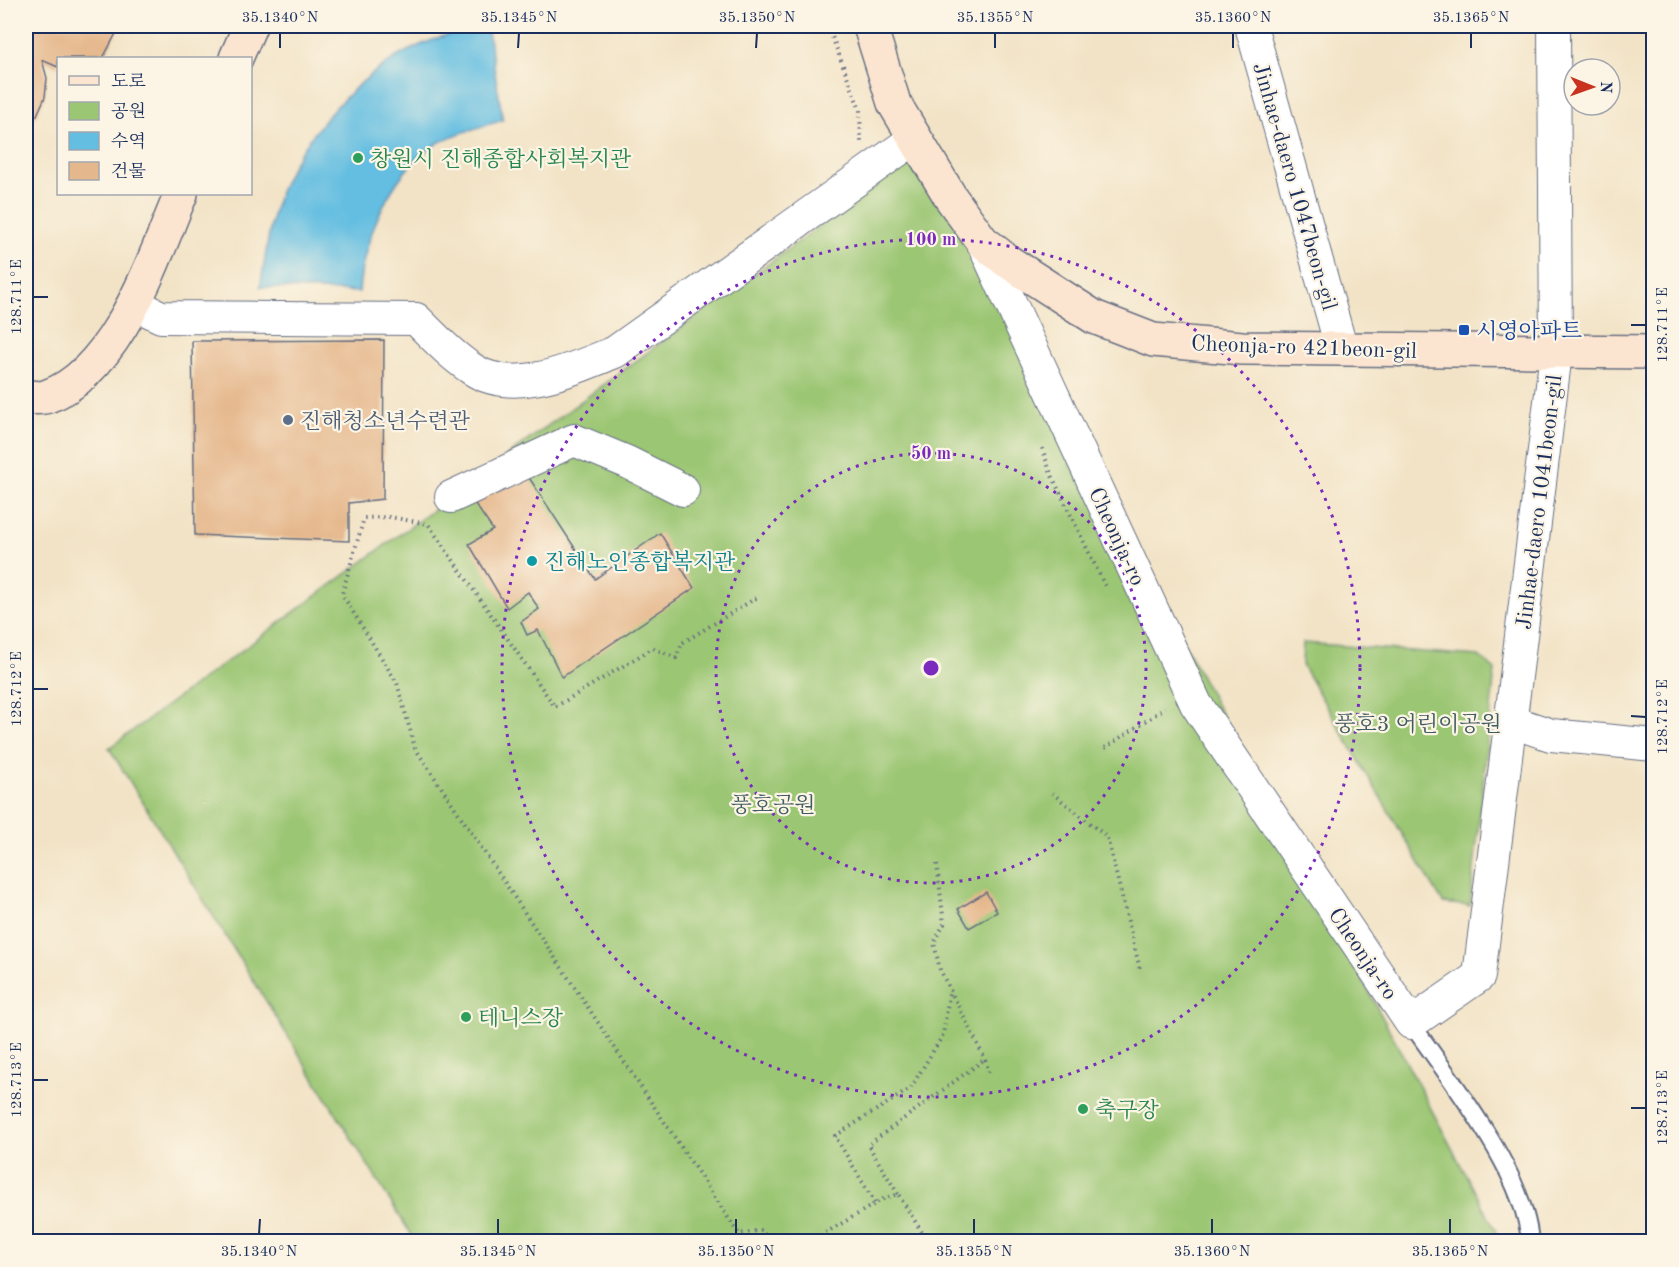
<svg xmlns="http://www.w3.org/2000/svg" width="1679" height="1267" viewBox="0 0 1679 1267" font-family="'Old Standard TT','Noto Serif KR',serif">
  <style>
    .green { fill: #9bc673; stroke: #5b7a68; stroke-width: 1.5 }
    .water { fill: #63bee1; stroke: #3f76a0; stroke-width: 1.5 }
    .building { fill: #e5b78c }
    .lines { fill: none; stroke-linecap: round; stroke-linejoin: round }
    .lane-casing { stroke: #666e82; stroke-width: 20 }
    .street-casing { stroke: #666e82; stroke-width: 34 }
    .secondary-casing { stroke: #666e82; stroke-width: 36 }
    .path { stroke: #666e82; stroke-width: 4; stroke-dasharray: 1.5 4.5; stroke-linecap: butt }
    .lane { stroke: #fff; stroke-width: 16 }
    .street { stroke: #fff; stroke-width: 32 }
    .secondary { stroke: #fce5d0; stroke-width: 33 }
    .ticks { fill: none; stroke: #1b2f5e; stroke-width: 2 }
    .ring { fill: none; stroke: #7b2cbf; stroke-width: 3; stroke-dasharray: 3 6 }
    .leisure-dot { fill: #2e9e5b; stroke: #fcf5e5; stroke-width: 2 }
    .transit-dot { fill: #1a4fb4; stroke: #fcf5e5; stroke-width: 2 }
    .service-dot { fill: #5c6f8a; stroke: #fcf5e5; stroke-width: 2 }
    .culture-dot { fill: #0f9aa8; stroke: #fcf5e5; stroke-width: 2 }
    .labels { text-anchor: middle; stroke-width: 4.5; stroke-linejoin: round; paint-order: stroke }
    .leisure-label { font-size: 22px; fill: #27864d; stroke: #fcf5e5; text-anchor: start }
    .street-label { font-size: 22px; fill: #1b2f5e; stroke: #fcf5e5 }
    .transit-label { font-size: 22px; fill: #164399; stroke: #fcf5e5; text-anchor: start }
    .service-label { font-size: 22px; fill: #4e5e75; stroke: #fcf5e5; text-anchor: start }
    .culture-label { font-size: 22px; fill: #0d838f; stroke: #fcf5e5; text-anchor: start }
    .park-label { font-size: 22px; fill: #415c64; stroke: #fcf5e5 }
    .centre { fill: #7b2cbf; stroke: #fcf5e5; stroke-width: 3 }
    .ring-label { font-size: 18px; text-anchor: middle; font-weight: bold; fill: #7b2cbf; stroke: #fcf5e5; stroke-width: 4.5; stroke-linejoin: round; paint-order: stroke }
    .neatline { fill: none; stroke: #1b2f5e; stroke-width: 2 }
    .ticks-label { font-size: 15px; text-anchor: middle; fill: #1b2f5e }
  </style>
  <rect width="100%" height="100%" fill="#fcf5e5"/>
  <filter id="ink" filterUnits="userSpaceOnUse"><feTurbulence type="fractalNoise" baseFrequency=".0167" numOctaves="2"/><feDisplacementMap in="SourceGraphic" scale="12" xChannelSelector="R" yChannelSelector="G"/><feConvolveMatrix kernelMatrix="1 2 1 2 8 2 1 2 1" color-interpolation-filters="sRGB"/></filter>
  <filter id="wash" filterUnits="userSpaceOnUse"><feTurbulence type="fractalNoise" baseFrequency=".008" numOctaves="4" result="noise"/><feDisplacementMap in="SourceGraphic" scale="24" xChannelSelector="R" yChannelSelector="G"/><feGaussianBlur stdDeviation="1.35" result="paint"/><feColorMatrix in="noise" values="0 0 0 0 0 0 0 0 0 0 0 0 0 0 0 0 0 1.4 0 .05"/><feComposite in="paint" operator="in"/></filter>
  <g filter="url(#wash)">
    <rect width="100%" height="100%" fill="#f2e3c6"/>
    <g class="green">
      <polygon points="922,151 1496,1231 1494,1241 415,1241 109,748"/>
      <polygon points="1303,643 1479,656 1495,670 1470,906 1443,903 1302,665"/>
    </g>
    <path class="water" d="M480,26H487L503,120C484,126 464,131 446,139C394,162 362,239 359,292L260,287C266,259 268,228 277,201C294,147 347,88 395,58C421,42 450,33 480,26Z"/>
    <g id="blocks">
      <g class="building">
        <polygon points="26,26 120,26 103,58 58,58 58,67 42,60 47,78 45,97 37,115 26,126"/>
        <polygon points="384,340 383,499 349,503 349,541 195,535 192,341"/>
        <polygon points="528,476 595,579 660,533 694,588 562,677 538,630 527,635 521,622 539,609 528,592 507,608 469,544 493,530 471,498"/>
        <polygon points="986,892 997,912 969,928 958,909"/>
      </g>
    </g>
  </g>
  <g filter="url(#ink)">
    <use href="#blocks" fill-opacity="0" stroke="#666e82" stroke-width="1.5"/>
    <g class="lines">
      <defs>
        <path id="lane" d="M1411,1023C1450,1080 1525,1172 1530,1242"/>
        <g id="street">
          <polyline points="1251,26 1341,347"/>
          <polyline points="982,241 1196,704 1411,1023 1479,976 1556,353 1554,26"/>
          <path d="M135,304L161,317L416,319C434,337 451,355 472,369C514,397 575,368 615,352L914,139"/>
          <polyline points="451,497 574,440 627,462 683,490"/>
          <polyline points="1512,722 1551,735 1654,745"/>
        </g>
        <g id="secondary">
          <polyline points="870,26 894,103 951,198 982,241 1007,261 1094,317 1153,340 1242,348 1654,352"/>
          <polyline points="236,58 250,26"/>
          <path d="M26,397C32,397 42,399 48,396C118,371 154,257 181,194"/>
        </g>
      </defs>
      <use href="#lane" class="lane-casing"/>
      <use href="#street" class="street-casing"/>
      <use href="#secondary" class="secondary-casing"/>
      <g class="path">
        <polyline points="828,26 860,110 861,142"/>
        <polyline points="1042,448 1051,474 1106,588"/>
        <polyline points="756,598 682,643 676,658 653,648 555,707 428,524 390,517 364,518 342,594 397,683 415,748 739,1234 762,1230 769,1242"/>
        <polyline points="1105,748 1165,708"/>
        <polyline points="1052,793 1107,837 1140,969"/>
        <polyline points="937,864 944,924 934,943 940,970 985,1059 989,1073"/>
        <polyline points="898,1194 868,1145 985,1059"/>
        <polyline points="875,1203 835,1136 910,1089 943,1035 950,989"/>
        <polyline points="810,1242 885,1198 898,1194 928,1242"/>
      </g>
      <use href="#lane" class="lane"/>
      <use href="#street" class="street"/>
      <use href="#secondary" class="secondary"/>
    </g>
  </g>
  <path class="ticks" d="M280,48V33M518,48L519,33M756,48L757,33M995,48V33M1233,48V33M1471,48V33M33,297H48M1631,325H1646M33,689H48M1631,716L1646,717M33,1080H48M1631,1108H1646M259,1234L260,1219M498,1234V1219M736,1234V1219M974,1234V1219M1212,1234V1219M1450,1234V1219"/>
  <g class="ring">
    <circle cx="931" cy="668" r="215"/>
    <circle cx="931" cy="668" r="429"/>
  </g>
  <g class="leisure-dot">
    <circle cx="358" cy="158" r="6"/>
    <circle cx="466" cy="1017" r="6"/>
    <circle cx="1083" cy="1109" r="6"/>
  </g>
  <rect class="transit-dot" x="1458" y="324" width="12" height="12" rx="3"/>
  <circle class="service-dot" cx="288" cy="420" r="6"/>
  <circle class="culture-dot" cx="532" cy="561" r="6"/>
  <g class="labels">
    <g class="leisure-label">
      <text x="370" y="166">창원시 진해종합사회복지관</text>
      <text x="478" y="1025">테니스장</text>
      <text x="1095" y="1117">축구장</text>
    </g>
    <g class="street-label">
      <text transform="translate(1296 186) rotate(74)" y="8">Jinhae-daero 1047beon-gil</text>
      <text transform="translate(1304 346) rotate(2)" y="8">Cheonja-ro 421beon-gil</text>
      <text transform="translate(1538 502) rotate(-83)" y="8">Jinhae-daero 1041beon-gil</text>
      <text transform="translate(1118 536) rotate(65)" y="8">Cheonja-ro</text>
      <text transform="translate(1364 953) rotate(56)" y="8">Cheonja-ro</text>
    </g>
    <g class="transit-label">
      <text x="1476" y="338">시영아파트</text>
    </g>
    <g class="service-label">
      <text x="300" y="428">진해청소년수련관</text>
    </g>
    <g class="culture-label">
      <text x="544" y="569">진해노인종합복지관</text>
    </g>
    <g class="park-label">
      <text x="1418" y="731">풍호3 어린이공원</text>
      <text x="773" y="812">풍호공원</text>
    </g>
  </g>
  <circle cx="931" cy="668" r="9" class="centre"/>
  <g class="ring-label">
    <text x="931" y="245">100 m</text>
    <text x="931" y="459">50 m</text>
  </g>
  <rect width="1679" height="1267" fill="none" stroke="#fcf5e5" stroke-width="66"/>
  <rect x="57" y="57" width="195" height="138" fill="#fcf5e5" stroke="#a2a6af" stroke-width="1.5"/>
  <rect x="69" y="76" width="30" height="9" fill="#fce5d0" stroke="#a2a6af" stroke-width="1.5"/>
  <text x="111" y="87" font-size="18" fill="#1b2f5e">도로</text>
  <rect x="69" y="102" width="30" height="18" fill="#9bc673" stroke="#a2a6af" stroke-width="1.5"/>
  <text x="111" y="117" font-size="18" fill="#1b2f5e">공원</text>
  <rect x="69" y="132" width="30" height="18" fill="#63bee1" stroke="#a2a6af" stroke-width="1.5"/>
  <text x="111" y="147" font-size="18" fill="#1b2f5e">수역</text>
  <rect x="69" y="162" width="30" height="18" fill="#e5b78c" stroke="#a2a6af" stroke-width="1.5"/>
  <text x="111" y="177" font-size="18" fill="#1b2f5e">건물</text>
  <g transform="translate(1592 87) rotate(91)"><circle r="28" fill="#fcf5e5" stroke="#a2a6af" stroke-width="1.5"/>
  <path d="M0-4.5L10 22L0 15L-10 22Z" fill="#c8321e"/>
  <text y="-9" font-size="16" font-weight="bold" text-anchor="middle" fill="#1b2f5e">N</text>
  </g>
  <rect x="33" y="33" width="1613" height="1201" class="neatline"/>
  <g class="ticks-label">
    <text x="280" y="22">35.1340°N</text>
    <text x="519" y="22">35.1345°N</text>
    <text x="757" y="22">35.1350°N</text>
    <text x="995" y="22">35.1355°N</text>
    <text x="1233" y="22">35.1360°N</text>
    <text x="1471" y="22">35.1365°N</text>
    <text transform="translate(16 297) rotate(-90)" y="5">128.711°E</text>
    <text transform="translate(1662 325) rotate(-90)" y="5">128.711°E</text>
    <text transform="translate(16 689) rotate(-90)" y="5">128.712°E</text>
    <text transform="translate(1662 717) rotate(-90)" y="5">128.712°E</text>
    <text transform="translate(16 1080) rotate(-90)" y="5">128.713°E</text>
    <text transform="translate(1662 1108) rotate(-90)" y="5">128.713°E</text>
    <text x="259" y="1256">35.1340°N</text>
    <text x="498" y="1256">35.1345°N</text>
    <text x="736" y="1256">35.1350°N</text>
    <text x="974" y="1256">35.1355°N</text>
    <text x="1212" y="1256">35.1360°N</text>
    <text x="1450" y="1256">35.1365°N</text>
  </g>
</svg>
